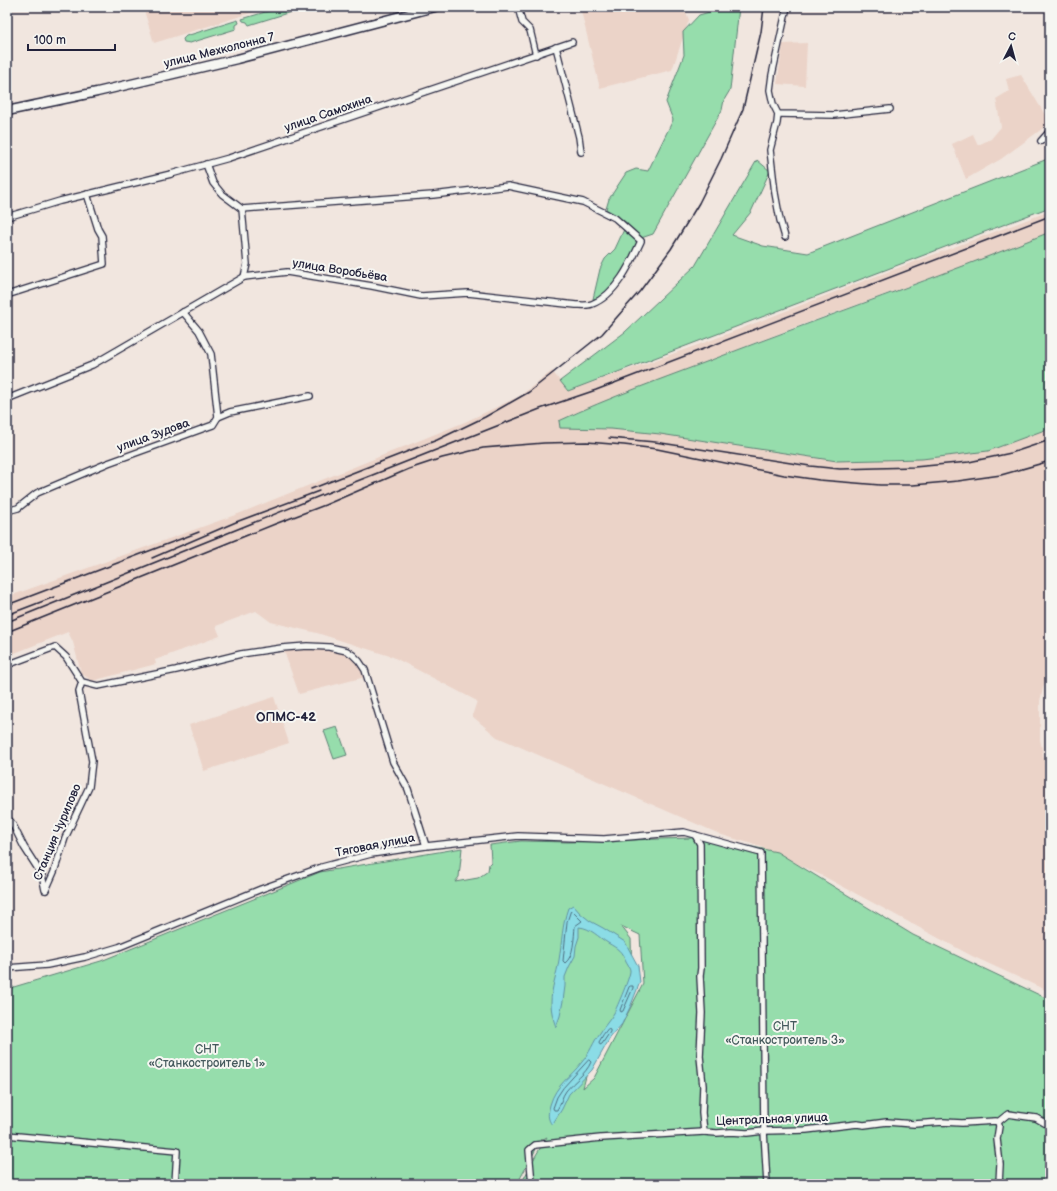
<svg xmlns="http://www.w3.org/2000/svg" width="1057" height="1191" viewBox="0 0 1057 1191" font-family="'Balsamiq Sans',sans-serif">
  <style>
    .built { fill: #ebd3c8 }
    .green { fill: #96ddac; stroke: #5c8074; fill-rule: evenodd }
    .water { fill: #8bdce6; stroke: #6192a2 }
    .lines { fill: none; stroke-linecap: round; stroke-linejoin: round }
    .shore { stroke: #4c6c7f; stroke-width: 1 }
    .stream { stroke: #6192a2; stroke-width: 1.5 }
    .street-casing { stroke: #22223b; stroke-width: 8 }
    .secondary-casing { stroke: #22223b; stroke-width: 11 }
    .street { stroke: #f6f6f2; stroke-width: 5.5 }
    .secondary { stroke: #f6f6f2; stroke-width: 8 }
    .rail { stroke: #22223b; stroke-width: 1.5 }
    .labels { text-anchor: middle; stroke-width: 4; stroke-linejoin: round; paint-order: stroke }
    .street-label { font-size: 12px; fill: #22223b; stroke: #f6f6f2 }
    .park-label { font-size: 12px; fill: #455a5d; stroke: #f6f6f2 }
    .neighbourhood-label { font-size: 13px; font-weight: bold; fill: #22223b; stroke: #f6f6f2 }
  </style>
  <rect width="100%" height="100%" fill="#f1e6df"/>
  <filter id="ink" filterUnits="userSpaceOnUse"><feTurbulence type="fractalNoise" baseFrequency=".025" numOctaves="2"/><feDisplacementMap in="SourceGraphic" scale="8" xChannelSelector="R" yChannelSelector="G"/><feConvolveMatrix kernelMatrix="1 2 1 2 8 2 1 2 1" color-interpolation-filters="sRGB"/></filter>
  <g filter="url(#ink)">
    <g class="built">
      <polygon points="143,7 270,7 154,43"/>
      <polygon points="580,7 684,7 689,20 672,70 600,88"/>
      <polygon points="807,43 805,86 777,84 783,44"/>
      <polygon points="1021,75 1050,123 1001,159 966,179 952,144 973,134 978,145 991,139 1001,127 996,99 1009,91 1006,79"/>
      <polygon points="1050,211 1050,232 1002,252 796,327 583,410 559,421 561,428 611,429 660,434 837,461 922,459 988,451 1050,428 1050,659 1040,701 1040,739 1050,792 1050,992 972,956 825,877 759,846 722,835 497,737 472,716 477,701 393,657 317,633 271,622 256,611 216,626 220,636 155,660 153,653 156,664 92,681 81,673 73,642 68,632 7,656 7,597 238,514 465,422 520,396 552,371 568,391 709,341 866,280"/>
      <polygon points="317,649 341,651 352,657 365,677 299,694 284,651"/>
      <polygon points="274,697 289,743 204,771 189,725"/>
    </g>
    <g class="green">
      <polygon points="282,7 299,7 294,11 249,25 247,22 243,21 242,19"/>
      <polygon points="717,7 739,7 730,90 724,100 722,110 653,234 638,239 635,258 627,270 601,299 593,299 600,269 605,259 615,249 627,223 606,209 609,199 626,173 636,169 648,171 673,120 666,102 684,55 683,32 699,15 713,11"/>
      <polygon points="238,20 239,23 236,25 236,29 190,43 184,42 183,39 186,36"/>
      <polygon points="1050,158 1050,207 568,391 560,381 625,332 695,266 757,160 770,171 751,212 732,235 763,246 808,253"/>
      <path d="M1050,232V428L988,451L922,459L837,461L660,434L611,429L560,428L559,421C610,397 662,379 714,359C826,316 939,277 1050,232Z"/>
      <polygon points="337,727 347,755 334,759 324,731"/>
      <path d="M695,835L777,852L913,935L1050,1000V1184H521L536,1155L547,1137L541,1140L517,1184H7V989L101,961L320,872L462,848L459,877L455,882L478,878L488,871L489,864L491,862L490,845L521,841L568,842L691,838ZM621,926L640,935L643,984L594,1078L583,1088L590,1061L626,993L632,976L631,939Z"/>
    </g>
    <path class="water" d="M573,905L580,913L590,921L603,928L625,942L638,966L640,982L631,1005L622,1024L610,1038L592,1070L569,1094L562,1109L552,1125C547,1118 548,1114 550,1105C556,1084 570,1078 582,1062C590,1053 593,1042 600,1033C604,1026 610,1020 614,1013C617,1007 631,975 630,970C630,968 627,964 626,962C621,950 618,949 608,943C598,937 591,928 579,927V937L576,946L575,956L569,967L565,977V986L563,1001L560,1016L556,1027C553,1019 551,1011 551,1003C551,988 557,974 559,960C562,942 562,925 568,908Z"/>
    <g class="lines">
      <g class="shore">
        <path d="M571,911L573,912L582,921L575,926C574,937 574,957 565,963L563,961L567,922Z"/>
        <polygon points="631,986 633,986 633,988 623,1011 621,1012 620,1010 629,987"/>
        <polygon points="608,1029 610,1030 610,1032 602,1044 600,1045 599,1042 603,1035"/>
        <path d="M589,1060L591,1062C586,1074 574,1081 566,1091C562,1096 561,1104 557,1110H554L553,1108L557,1097L563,1088Z"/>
      </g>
      <polyline class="stream" points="381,10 390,7"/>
      <defs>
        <g id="street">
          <polyline points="518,7 522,22 530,30 536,55"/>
          <polyline points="787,7 772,75 770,90 773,104 778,114 834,115 890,109"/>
          <polyline points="556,47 579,137 581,152"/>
          <polyline points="778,114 777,123 770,150 775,193 780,220 785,237"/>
          <polyline points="1041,141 1050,131"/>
          <polyline points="242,209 247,264 244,277"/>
          <polyline points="7,217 60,201 171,174 229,158 572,42"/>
          <polyline points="7,295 104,264 102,236 98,229 87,194"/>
          <polyline points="183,312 199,331 211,354 218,417"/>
          <path d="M7,399L92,365L244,277L287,272L372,286L421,296L468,293L576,305C581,305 587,306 592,304C616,295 631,263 641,241L615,218L583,202L508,186L433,195L242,209L222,194L213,183L206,164"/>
          <polyline points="7,511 18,508 37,493 108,463 213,425 218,417 230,412 310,396"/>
          <polyline points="7,665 55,647 66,657 82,682 98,686 176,670 241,654 282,648 307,646 329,647 347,651 353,655 359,661 365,670 393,762 408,789 426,846"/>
          <polyline points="7,820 10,821 13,825 24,847 42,875 45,890"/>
          <polyline points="695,835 700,844 701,968 700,976 702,1013 700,1056 703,1086 702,1113 704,1132 717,1133 731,1132 747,1133 764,1131 806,1130 857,1124 864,1125 887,1122 914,1124 943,1122 962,1123 996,1121 998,1122 999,1126 997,1139 1000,1164 999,1184"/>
          <polyline points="46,890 54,872 65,838 89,787 92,761 79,691 82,682"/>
          <polyline points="7,968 47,965 85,957 119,947 261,889 322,867 371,854 426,846 518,836 604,839 684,832 761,853 764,1131 767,1184"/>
          <polyline points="998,1122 1008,1114 1036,1118 1050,1126"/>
          <polyline points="7,1135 177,1151 175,1184"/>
          <polyline points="532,1184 529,1150 535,1145 601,1138 704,1132"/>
        </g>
        <polyline id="secondary" points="7,111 97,92 237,59 435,7"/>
      </defs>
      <use href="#street" class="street-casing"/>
      <use href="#secondary" class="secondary-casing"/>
      <use href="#street" class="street"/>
      <use href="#secondary" class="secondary"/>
      <g class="rail">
        <polyline points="609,438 655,442 810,466 840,469 914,467 969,462 1011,453 1050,440"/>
        <polyline points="311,489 437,440 485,417 529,392 602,334 640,291 671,249 699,203 721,159 743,109 761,32 764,7"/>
        <polyline points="152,558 236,522 319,491"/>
        <polyline points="7,605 199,532"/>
        <polyline points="7,615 54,597"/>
        <polyline points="7,622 342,487 540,409 596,390 1050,216"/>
        <polyline points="7,632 275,524 325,505 409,469 442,458 483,448 544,443 587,442 624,445 657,449 784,475 819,480 880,485 913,485 958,481 1001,475 1050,461"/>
      </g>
    </g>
  </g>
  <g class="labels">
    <g class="street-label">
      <text transform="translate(219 50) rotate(-14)" y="4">улица Мехколонна 7</text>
      <text transform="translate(328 113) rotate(-19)" y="4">улица Самохина</text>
      <text transform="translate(340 270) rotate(9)" y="4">улица Воробьёва</text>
      <text transform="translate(153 435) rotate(-20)" y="4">улица Зудова</text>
      <text transform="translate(57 832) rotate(-67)" y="4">Станция Чурилово</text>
      <text transform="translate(375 845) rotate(-11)" y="4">Тяговая улица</text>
      <text transform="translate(772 1119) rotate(-2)" y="4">Центральная улица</text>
    </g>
    <g class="park-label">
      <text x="785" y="1030">СНТ<tspan x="785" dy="14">«Станкостроитель 3»</tspan></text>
      <text x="207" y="1053">СНТ<tspan x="207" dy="14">«Станкостроитель 1»</tspan></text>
    </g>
    <g class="neighbourhood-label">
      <text x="286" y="721">ОПМС-42</text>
    </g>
  </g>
  <rect width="1057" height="1191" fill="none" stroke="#f6f6f2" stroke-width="24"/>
  <rect x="12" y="12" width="1033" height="1167" fill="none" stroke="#22223b" stroke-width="1.5" filter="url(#ink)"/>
  <g transform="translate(1011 46) rotate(6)" stroke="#f6f6f2" stroke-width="3" paint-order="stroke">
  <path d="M0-3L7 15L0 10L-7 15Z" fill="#22223b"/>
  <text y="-6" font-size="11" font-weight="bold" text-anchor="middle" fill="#22223b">С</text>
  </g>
  <path d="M28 44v6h87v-6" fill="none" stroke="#22223b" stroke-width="2"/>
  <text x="34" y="44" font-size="12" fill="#22223b" stroke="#f6f6f2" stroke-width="3" paint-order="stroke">100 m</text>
</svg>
